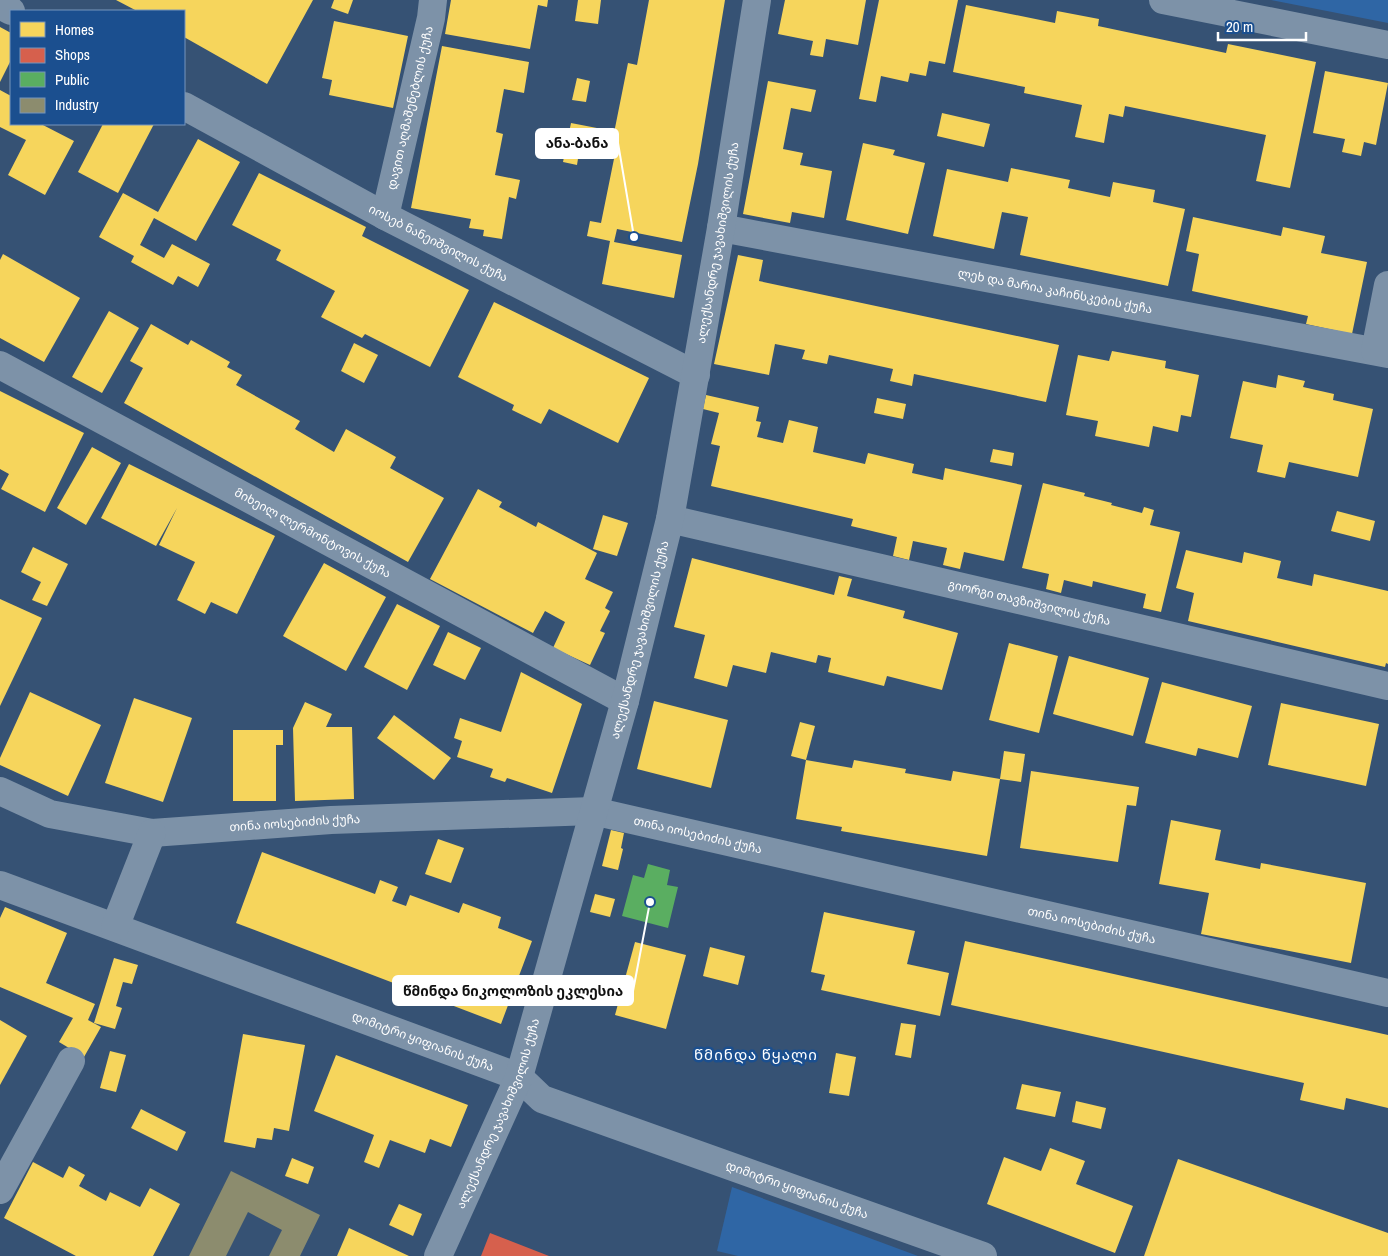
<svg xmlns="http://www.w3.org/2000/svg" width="1388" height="1256" viewBox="0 0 1388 1256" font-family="'Archivo Narrow','Noto Sans Georgian',sans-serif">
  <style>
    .green { fill: #2f66a5 }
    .homes { fill: #f6d55c }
    .shops { fill: #d6604d }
    .public { fill: #5aae61 }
    .industry { fill: #8c8c6e }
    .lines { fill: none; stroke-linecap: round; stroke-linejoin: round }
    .minor { stroke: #7d92a8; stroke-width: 28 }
    .labels { text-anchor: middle; stroke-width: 5; stroke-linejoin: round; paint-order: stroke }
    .street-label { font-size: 12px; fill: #fff; stroke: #1b4f8f }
    .quarter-label { font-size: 15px; letter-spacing: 1px; fill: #fff; stroke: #1b4f8f }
    .leader { fill: none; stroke: #fff; stroke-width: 2 }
    .callout-dot { fill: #fff; stroke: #1b4f8f; stroke-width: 2 }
    .callout { fill: #fff; stroke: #fff; stroke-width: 2 }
    .callout-label { font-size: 14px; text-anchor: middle; font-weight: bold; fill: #111 }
  </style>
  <rect width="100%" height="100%" fill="#365274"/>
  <g class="green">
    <polygon points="1271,0 1388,0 1388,23"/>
    <polygon points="732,1187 918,1256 738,1256 717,1251"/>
  </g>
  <g class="homes">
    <polygon points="116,0 313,0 267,84 184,37 184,11 137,11"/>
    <polygon points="334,0 353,0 348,14 331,8"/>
    <polygon points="451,0 548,0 547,7 538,5 530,49 445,34"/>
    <polygon points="578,0 601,0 598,24 575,21"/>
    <polygon points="649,0 725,0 698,164 682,242 617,229 614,242 682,255 674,298 602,284 610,241 587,236 590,221 601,223 616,149 611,148 628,63 637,65"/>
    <polygon points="785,0 866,0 858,45 826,39 823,57 810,55 813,41 778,34"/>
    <polygon points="879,0 958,0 945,64 929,61 926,76 910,73 908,82 881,76 876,102 859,99"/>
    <polygon points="966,5 1055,23 1057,11 1099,19 1098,26 1226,53 1228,44 1316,62 1290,188 1256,181 1266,135 1125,106 1123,117 1109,114 1104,143 1075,137 1082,105 1024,93 1025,87 953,72"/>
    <polygon points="334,21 408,36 393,108 329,95 332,80 322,78"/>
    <polygon points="0,27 11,33 11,60 0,82"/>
    <polygon points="442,46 529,62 524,93 504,89 496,132 503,134 495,175 520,180 516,199 509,197 502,239 483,236 484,230 469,228 471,219 411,208"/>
    <polygon points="1325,71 1388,83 1376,145 1364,142 1361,156 1342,152 1345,139 1313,133"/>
    <polygon points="577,78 590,81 586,102 572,100"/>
    <polygon points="768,81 816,90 811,112 791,108 783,149 803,153 800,165 832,171 824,218 792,212 790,223 743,214"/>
    <polygon points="0,90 11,96 11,124 41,124 74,141 45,195 8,175 26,140 0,127"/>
    <polygon points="942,113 990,124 984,147 937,136"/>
    <polygon points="571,123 602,129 598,149 580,146 577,165 563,162"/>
    <polygon points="103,124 154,124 118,193 78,172"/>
    <polygon points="198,139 240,162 196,241 154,218 140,245 164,258 172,244 210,264 198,287 178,276 173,285 131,262 134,256 99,237 123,193 158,212"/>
    <polygon points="863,143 895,150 893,155 925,163 908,234 846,220"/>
    <polygon points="1011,168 1070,180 1068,188 1110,197 1113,182 1155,190 1153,202 1185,209 1168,286 1020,255 1028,217 1002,212 994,249 933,236 947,169 1008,182"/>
    <polygon points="259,173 366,227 362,236 469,290 430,367 365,334 362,338 321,317 335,291 276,260 281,250 232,225"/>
    <polygon points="1193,217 1281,236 1283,227 1325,236 1321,253 1367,262 1352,334 1306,324 1308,316 1192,291 1199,254 1186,251"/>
    <polygon points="3,254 80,298 44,362 0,338 0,260"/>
    <polygon points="738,255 763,260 759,281 1059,345 1046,402 914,374 912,386 890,381 893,369 829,355 827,364 802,359 805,350 775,344 769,375 714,364"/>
    <polygon points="494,302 649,378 618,443 549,409 541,424 512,410 514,405 458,377"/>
    <polygon points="109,311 139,328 102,393 72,377"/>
    <polygon points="151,324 188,345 191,340 230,362 227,367 242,375 236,385 300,421 295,429 334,452 346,429 396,457 390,468 444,498 408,562 124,403 143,368 130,361"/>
    <polygon points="354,343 378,355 364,383 341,371"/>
    <polygon points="1112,351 1166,361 1165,368 1199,375 1191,417 1181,415 1178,432 1153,426 1149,447 1095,436 1098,421 1066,415 1078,355 1109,361"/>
    <polygon points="1278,375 1305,381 1303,387 1334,394 1333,400 1373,409 1358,477 1289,462 1285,478 1257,472 1263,445 1230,438 1243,381 1276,388"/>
    <polygon points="0,391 84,433 45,512 1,489 9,474 0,469"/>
    <polygon points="706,395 759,407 756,421 761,422 757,437 783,443 789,420 818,427 813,452 865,464 868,453 914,464 912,473 943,480 945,468 1022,485 1004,561 964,552 960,569 943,565 947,548 913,541 909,560 893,556 897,537 851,526 853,519 711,486 720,446 711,444 719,413 703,409"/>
    <polygon points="877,398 906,404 903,419 874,413"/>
    <polygon points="92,447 121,463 86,525 57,508"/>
    <polygon points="993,449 1014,453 1012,466 990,462"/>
    <polygon points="129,464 275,536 237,614 211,602 205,614 177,600 195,562 159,545 177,508 156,546 101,518"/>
    <polygon points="1043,483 1085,493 1084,496 1112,503 1111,505 1142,513 1144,507 1154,510 1150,525 1180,532 1161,612 1143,608 1146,594 1093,581 1092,587 1064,580 1061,593 1046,589 1049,574 1022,568"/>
    <polygon points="478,489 502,502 499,507 536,527 538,522 597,553 585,579 613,592 605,608 610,611 600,631 605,633 590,665 553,648 565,622 545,611 533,633 430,579"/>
    <polygon points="1337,511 1375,521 1370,541 1331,531"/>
    <polygon points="603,515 628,523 617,556 593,549"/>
    <polygon points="33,547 68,564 47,606 32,600 41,582 21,572"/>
    <polygon points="1186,550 1242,563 1244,552 1281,561 1277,578 1312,586 1314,574 1388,591 1388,664 1386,663 1385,667 1188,621 1194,593 1176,588"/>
    <polygon points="692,558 834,595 839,576 852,579 847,596 905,611 903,618 958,633 942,690 887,676 884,686 828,672 831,658 818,655 816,663 771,652 766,673 733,665 727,687 694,678 705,635 674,627"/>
    <polygon points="324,563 386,597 346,671 283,636"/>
    <polygon points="0,599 42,618 0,706"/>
    <polygon points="397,604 440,626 407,690 364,667"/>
    <polygon points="448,632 481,648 465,680 433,665"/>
    <polygon points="1009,643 1058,656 1039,733 989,720"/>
    <polygon points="1069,656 1149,678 1133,736 1053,714"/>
    <polygon points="521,672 582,704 552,793 507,778 505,782 490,777 493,769 457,757 462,741 454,738 460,718 501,732"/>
    <polygon points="1162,682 1252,706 1238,758 1198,748 1196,756 1145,743"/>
    <polygon points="30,692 101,725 68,796 0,765 0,758"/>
    <polygon points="134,698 192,718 163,802 105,783"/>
    <polygon points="654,701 728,720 711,788 637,769"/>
    <polygon points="305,702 332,714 326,727 352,727 354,799 295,801 293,728"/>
    <polygon points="1281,703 1379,724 1366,786 1268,765"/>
    <polygon points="394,715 451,758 434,780 377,738"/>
    <polygon points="800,722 815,726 806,760 791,756"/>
    <polygon points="233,730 283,730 283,745 276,745 276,801 233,801"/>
    <polygon points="1004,751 1025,754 1021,782 1000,779"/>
    <polygon points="806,760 852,768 854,760 906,769 905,773 951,781 953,771 1000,779 987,856 841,831 842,827 796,819"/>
    <polygon points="1031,771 1139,787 1136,806 1127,805 1118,862 1020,848"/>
    <polygon points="1171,820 1221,830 1215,860 1260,869 1261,863 1366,883 1351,963 1201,934 1209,893 1159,884"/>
    <polygon points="611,830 624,833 621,848 623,849 618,870 602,866"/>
    <polygon points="438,839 464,848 451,883 425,874"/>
    <polygon points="262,852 375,894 380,880 398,887 392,901 406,906 410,895 459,913 463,903 501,917 498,928 532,941 501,1024 236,923"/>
    <polygon points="595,894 615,899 610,917 590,912"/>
    <polygon points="5,907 67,933 46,983 95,1004 88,1020 101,1027 84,1057 59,1042 73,1018 0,987 0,918"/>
    <polygon points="824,912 915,931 907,964 949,973 940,1016 821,990 825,975 811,972"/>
    <polygon points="965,941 1388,1035 1388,1108 1346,1098 1344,1110 1300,1100 1304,1083 951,1005"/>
    <polygon points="635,942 686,955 666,1029 615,1015"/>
    <polygon points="710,947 745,956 738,985 703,976"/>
    <polygon points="114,958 138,965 132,984 123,982 116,1006 122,1008 115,1029 94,1023"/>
    <polygon points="0,1020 27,1036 0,1085"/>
    <polygon points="901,1023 916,1025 911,1058 895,1055"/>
    <polygon points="243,1034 305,1045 289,1131 274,1128 272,1140 257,1138 255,1148 224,1142"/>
    <polygon points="110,1051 126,1055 116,1092 100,1088"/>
    <polygon points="836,1053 856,1057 849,1096 829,1093"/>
    <polygon points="336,1055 468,1105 451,1147 430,1139 425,1153 390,1140 379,1168 364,1162 374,1135 314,1111"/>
    <polygon points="1022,1084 1061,1092 1055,1117 1016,1109"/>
    <polygon points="1076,1101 1106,1108 1101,1129 1072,1122"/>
    <polygon points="141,1109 186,1132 177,1151 131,1128"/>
    <polygon points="1050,1148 1085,1161 1076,1184 1133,1206 1115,1253 987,1204 1004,1157 1041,1171"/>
    <polygon points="292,1158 314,1167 308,1184 285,1176"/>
    <polygon points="1178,1159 1388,1233 1388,1256 1144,1256"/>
    <polygon points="33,1162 63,1178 69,1166 85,1175 79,1186 106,1201 110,1192 140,1207 150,1188 180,1204 153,1256 76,1256 4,1218"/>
    <polygon points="399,1204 422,1214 413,1236 389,1225"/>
    <polygon points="349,1228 409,1256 337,1256"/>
  </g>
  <polygon class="shops" points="490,1233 549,1256 481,1256"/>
  <polygon class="public" points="648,864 670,870 667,885 678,887 668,928 622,916 633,875 644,878"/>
  <polygon class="industry" points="231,1171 320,1215 300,1256 269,1256 282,1230 248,1212 226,1256 189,1256"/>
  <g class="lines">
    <g class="minor">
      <polyline points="1163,0 1388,45"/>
      <polyline points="0,5 11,11"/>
      <path id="s1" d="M184,106L385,216L696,375"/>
      <path id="s2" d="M385,216L431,18L433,0"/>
      <path id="s3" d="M721,228L1388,354"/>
      <polyline points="1375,351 1388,285"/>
      <path id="s4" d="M0,365L625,701"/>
      <path id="s5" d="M670,519L1388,686"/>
      <path id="s6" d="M0,791L50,814L152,833L331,820L593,811L1388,993"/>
      <path id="s7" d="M0,885L519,1077L542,1099L983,1256"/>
      <polyline points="115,927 152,833"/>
      <polyline points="0,1190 71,1061"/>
      <path id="s8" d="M438,1256L519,1077L625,701L670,519L721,228L757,0"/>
    </g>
  </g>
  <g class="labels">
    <g class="street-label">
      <text dy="4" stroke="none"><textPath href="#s2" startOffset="111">დავით აღმაშენებლის ქუჩა</textPath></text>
      <text dy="4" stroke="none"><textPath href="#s8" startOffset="1055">ალექსანდრე ჯავახიშვილის ქუჩა</textPath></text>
      <text dy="4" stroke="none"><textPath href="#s1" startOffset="289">იოსებ ნანეიშვილის ქუჩა</textPath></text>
      <text dy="4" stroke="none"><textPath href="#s3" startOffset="340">ლეხ და მარია კაჩინსკების ქუჩა</textPath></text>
      <text dy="4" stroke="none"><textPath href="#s4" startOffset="355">მიხეილ ლერმონტოვის ქუჩა</textPath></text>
      <text dy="4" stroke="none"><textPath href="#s5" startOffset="369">გიორგი თავზიშვილის ქუჩა</textPath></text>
      <text dy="4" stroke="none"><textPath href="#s8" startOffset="650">ალექსანდრე ჯავახიშვილის ქუჩა</textPath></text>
      <text dy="4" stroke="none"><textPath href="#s6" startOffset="302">თინა იოსებიძის ქუჩა</textPath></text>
      <text dy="4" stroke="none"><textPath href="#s6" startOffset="708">თინა იოსებიძის ქუჩა</textPath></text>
      <text dy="4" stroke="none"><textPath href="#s6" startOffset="1112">თინა იოსებიძის ქუჩა</textPath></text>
      <text dy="4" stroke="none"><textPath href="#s7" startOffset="451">დიმიტრი ყიფიანის ქუჩა</textPath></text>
      <text dy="4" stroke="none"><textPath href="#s8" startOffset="155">ალექსანდრე ჯავახიშვილის ქუჩა</textPath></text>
      <text dy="4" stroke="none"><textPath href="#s7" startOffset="856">დიმიტრი ყიფიანის ქუჩა</textPath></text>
    </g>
    <g class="quarter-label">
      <text x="756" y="1060">წმინდა წყალი</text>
    </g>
  </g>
  <path class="leader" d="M634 237L618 143M650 902L633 991"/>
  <g class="callout-dot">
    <circle cx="634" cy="237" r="5"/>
    <circle cx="650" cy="902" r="5"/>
  </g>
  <g class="callout">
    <rect x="536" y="129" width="82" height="29" rx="5"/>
    <rect x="393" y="976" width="240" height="29" rx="5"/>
  </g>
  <g class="callout-label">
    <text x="577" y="148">ანა-ბანა</text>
    <text x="513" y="996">წმინდა ნიკოლოზის ეკლესია</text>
  </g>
  <rect x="10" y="10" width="175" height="115" fill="#1b4f8f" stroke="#7695bc"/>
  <rect x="20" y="22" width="25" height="15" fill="#f6d55c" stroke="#7695bc"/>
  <text x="55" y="35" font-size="15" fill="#ffffff">Homes</text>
  <rect x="20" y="48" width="25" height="15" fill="#d6604d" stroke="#7695bc"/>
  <text x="55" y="60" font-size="15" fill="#ffffff">Shops</text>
  <rect x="20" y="72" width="25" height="15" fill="#5aae61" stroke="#7695bc"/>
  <text x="55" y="85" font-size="15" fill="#ffffff">Public</text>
  <rect x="20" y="98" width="25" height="15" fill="#8c8c6e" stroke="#7695bc"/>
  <text x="55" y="110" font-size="15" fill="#ffffff">Industry</text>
  <path d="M1218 32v8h88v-8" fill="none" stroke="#ffffff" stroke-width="2.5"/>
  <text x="1226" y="32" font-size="15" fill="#ffffff" stroke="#1b4f8f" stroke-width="4" paint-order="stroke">20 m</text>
</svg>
